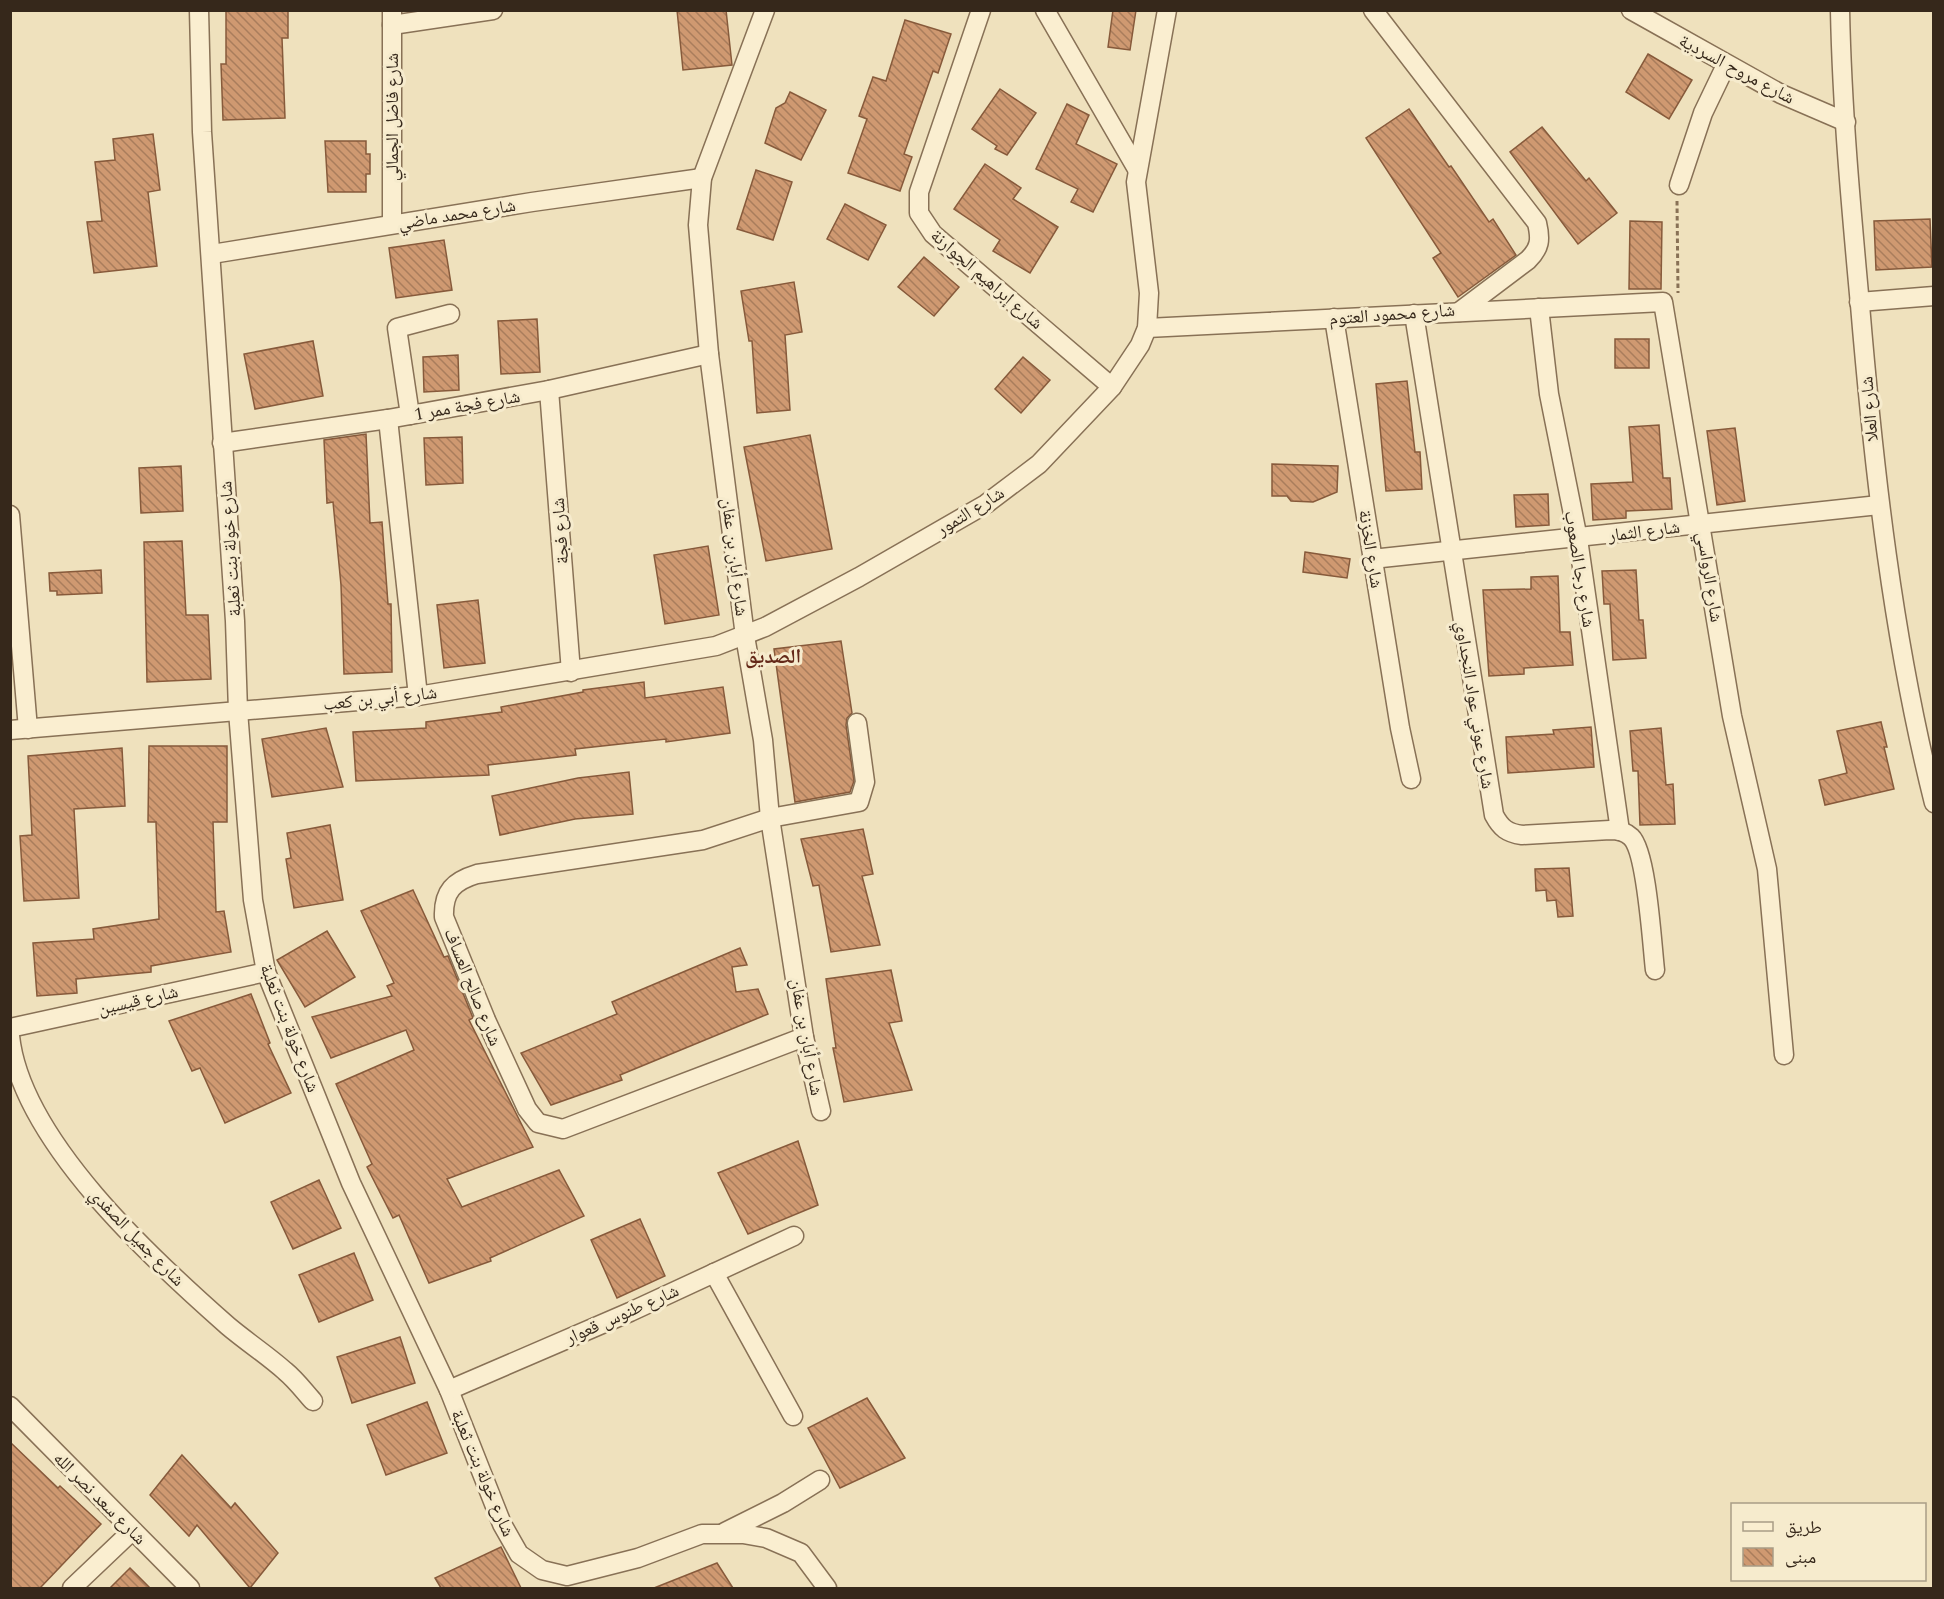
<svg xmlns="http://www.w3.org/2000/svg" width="1944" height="1599" viewBox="0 0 1944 1599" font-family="Spectral,'Noto Naskh Arabic',serif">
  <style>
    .building { fill: url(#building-back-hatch); stroke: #875a3b; stroke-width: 1.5 }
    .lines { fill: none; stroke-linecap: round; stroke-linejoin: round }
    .minor-casing { stroke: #887156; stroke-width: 21 }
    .path { stroke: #887156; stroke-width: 3; stroke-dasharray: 4.5 3; stroke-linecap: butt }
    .minor { stroke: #faeed0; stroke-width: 18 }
    .labels { text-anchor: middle; stroke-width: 6; stroke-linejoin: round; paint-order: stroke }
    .street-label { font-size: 18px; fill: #36281b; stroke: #f6ebcd }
    .neighbourhood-label { font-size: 20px; font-weight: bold; fill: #642919; stroke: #f6ebcd }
  </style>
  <defs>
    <pattern id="building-back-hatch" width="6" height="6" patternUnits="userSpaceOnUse" patternTransform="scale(1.5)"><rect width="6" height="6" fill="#cf9971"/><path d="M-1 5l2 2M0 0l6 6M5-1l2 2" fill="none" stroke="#a97d5c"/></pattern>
  </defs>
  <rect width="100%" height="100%" fill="#efe1bd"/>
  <g class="building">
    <polygon points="226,10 288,10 288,38 282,38 285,118 223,120 221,64 226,64"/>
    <polygon points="677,10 726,10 732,65 683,70"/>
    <polygon points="1113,10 1136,10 1130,50 1108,47"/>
    <polygon points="905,20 951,34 938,73 933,71 904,154 912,157 900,191 848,173 867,119 859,116 873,77 886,81"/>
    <polygon points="1648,54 1692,80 1669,119 1626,92"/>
    <polygon points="1000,89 1036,113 1007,155 995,149 997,146 972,129"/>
    <polygon points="790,92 826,110 801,160 765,143 776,108 785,103"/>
    <polygon points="1067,104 1089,115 1076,144 1117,164 1093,212 1071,202 1078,189 1036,169"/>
    <polygon points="1409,109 1449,167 1451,166 1489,222 1493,219 1516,255 1458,297 1433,258 1441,253 1366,138"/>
    <polygon points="1542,127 1586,181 1589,178 1617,213 1578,244 1510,152"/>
    <polygon points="153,134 160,190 148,192 157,266 94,273 87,222 102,221 95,162 115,160 113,139"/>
    <polygon points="325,141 366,141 366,154 370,154 370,174 366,174 366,192 328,192"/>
    <polygon points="985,164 1021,188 1013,199 1058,227 1030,273 993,251 1000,240 954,209"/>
    <polygon points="756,170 792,182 773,240 737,229"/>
    <polygon points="845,204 886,225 868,260 827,239"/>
    <polygon points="1930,219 1932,267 1876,270 1874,221"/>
    <polygon points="1630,221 1662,222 1661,289 1629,289"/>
    <polygon points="444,240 452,290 396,298 389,248"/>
    <polygon points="924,257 959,287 934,316 898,287"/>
    <polygon points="794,282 802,332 785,335 790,410 757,413 752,341 749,341 741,291"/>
    <polygon points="537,319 540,372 501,374 498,321"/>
    <rect x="1615" y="339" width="34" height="29"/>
    <polygon points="313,341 323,396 255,409 244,354"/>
    <polygon points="458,355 459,390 424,392 423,357"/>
    <polygon points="1023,357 1050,380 1021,413 995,389"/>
    <polygon points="1407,381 1415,452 1420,452 1422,489 1386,491 1376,384"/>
    <polygon points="1659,425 1663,478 1670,478 1672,509 1626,511 1626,518 1593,520 1591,484 1633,482 1629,427"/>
    <polygon points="1735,428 1745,501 1717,505 1707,431"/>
    <polygon points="366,434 370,523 382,522 388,604 391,604 392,672 344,674 341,585 333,502 327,503 324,440"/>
    <polygon points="810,435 832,549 766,561 744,447"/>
    <polygon points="462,437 463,483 426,485 424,438"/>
    <polygon points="1272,464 1338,466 1337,492 1313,502 1291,501 1287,496 1272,496"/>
    <polygon points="181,466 183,511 141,513 139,468"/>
    <polygon points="1548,494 1549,525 1516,527 1514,495"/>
    <polygon points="182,541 186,615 208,615 211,679 147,682 144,542"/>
    <polygon points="708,546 719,615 665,624 654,555"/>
    <polygon points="1305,552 1350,559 1347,578 1303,572"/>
    <polygon points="101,570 102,593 57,595 57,591 50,591 49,573"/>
    <polygon points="1636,570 1639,620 1643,620 1646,658 1613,660 1610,604 1604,604 1602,571"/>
    <polygon points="1558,576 1560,632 1570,632 1573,665 1524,668 1524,674 1489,676 1483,590 1531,589 1531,577"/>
    <polygon points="478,600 485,663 444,668 437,605"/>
    <polygon points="841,641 852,713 847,718 846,725 854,781 850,792 795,802 774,649"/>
    <polygon points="644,682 645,698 723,687 730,733 666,742 666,739 575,749 576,755 488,765 489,775 356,781 353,732 426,728 426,722 502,712 501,707 583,692 583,690"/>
    <polygon points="1881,722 1887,747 1884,747 1894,789 1825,805 1819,780 1847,773 1837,731"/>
    <polygon points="1591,727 1594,767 1508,773 1506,737 1554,734 1553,730"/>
    <polygon points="326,728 343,787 272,797 262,739"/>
    <polygon points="1661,728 1666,785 1673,784 1675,824 1640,825 1638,771 1633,771 1630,731"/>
    <polygon points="149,746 227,746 227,822 213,822 216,912 224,911 231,952 151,966 151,972 76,979 77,993 37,996 33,943 94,939 93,929 159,919 156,822 148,822"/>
    <polygon points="122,748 125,806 74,809 79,898 24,901 20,836 32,835 28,756"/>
    <polygon points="629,772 633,814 575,819 500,835 492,796 578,778"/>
    <polygon points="330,825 343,900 294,908 286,859 291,858 287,833"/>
    <polygon points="863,829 873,874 862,876 880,945 831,952 819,885 813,886 801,839"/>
    <polygon points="1569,868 1573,916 1558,917 1556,900 1547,901 1546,890 1536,891 1535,869"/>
    <polygon points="413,890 444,957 448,956 473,1018 469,1020 533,1147 447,1179 462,1207 559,1170 584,1216 490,1258 491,1261 429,1283 399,1215 393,1218 367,1167 372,1164 336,1084 414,1050 406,1030 331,1058 312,1017 392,996 387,986 394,983 361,911"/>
    <polygon points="327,931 355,977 305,1007 277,960"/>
    <polygon points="740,948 747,965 732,967 736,992 758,989 768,1014 620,1075 622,1080 551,1105 521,1053 617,1014 612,1002"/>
    <polygon points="891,970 902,1021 889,1023 912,1090 844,1102 833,1048 836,1048 826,979"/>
    <polygon points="251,994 270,1043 268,1044 291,1093 225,1123 200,1068 192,1071 169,1021"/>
    <polygon points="798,1141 818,1205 748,1234 718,1173"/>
    <polygon points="319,1180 341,1228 293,1249 271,1202"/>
    <polygon points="640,1219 665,1276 617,1298 591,1240"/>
    <polygon points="354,1253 373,1300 319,1322 299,1275"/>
    <polygon points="400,1337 415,1383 352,1403 337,1357"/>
    <polygon points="867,1398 905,1458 840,1488 808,1428"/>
    <polygon points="427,1402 447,1453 386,1475 367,1425"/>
    <polygon points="10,1442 58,1488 60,1486 101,1524 40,1588 10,1588"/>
    <polygon points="182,1455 231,1508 235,1503 278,1553 250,1588 197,1525 189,1536 150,1495"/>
    <polygon points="501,1547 521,1588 441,1588 435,1578"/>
    <polygon points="717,1563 733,1588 654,1588"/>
    <polygon points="130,1568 150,1588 110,1588"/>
  </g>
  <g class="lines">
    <defs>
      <g id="minor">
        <polyline points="199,10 202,132 235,621 238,711 253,900 266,972 351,1183 449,1390 502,1524 519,1554 542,1570 567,1576 638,1558 702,1534 743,1534 766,1538 801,1553 827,1588"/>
        <polyline points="392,10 392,224"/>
        <polyline points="765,10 702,178 698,225 709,354 745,636 763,740 770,818 804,1037 821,1111"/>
        <polyline points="981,10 919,192 919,213 933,234 1112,387"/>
        <polyline points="1045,10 1137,169"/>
        <path d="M1373,10L1537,223C1541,240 1540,248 1528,260L1459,312"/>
        <polyline points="1631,10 1781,94 1846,122"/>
        <path d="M1840,10C1842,109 1851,207 1860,305C1874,472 1893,640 1934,803"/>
        <polyline points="392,25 493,10"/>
        <polyline points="1679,185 1703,113 1726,65"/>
        <polyline points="212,254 532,202 702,178"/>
        <polyline points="1859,302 1934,296"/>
        <polyline points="1539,308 1549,394 1578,539 1620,831"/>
        <path d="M1414,314L1494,815C1501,828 1507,833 1522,835L1610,830C1618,830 1625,831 1631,837C1647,852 1652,945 1655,970"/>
        <polyline points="1334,318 1400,728 1411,779"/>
        <polyline points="1147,328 1663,302 1732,716 1767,869 1784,1055"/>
        <polyline points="549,390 571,672"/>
        <polyline points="410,415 397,328 450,314"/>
        <polyline points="388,419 418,696"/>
        <polyline points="222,443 388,419 549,390 709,354"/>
        <polyline points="10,515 28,729"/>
        <polyline points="1372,559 1879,505"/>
        <polyline points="10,730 418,696 716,646 765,627 859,577 986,504 1039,464 1112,387 1140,345 1147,328 1149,293 1136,182 1167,10"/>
        <polyline points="10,1028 266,972"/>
        <path d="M10,1036C21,1140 153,1260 228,1326C247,1342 267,1355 285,1371C296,1380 304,1391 313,1401"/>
        <path d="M804,1037L563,1129L538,1123L527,1109L486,1020L444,917C443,891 454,881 477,874L703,840L770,818L859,802L865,782L857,723"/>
        <polyline points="714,1273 793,1416"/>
        <polyline points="449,1390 630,1312 794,1236"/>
        <polyline points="10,1406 190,1588"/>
        <polyline points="725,1532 783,1503 820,1480"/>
        <polyline points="72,1588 132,1531"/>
      </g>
    </defs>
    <use href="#minor" class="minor-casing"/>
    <polyline class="path" points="1677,201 1678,293"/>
    <use href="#minor" class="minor"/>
  </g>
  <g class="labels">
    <g class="street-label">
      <text transform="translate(1737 69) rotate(28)" y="6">شارع مروح السردية</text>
      <text transform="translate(392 117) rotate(-90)" y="6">شارع فاضل الجمالي</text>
      <text transform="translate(457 214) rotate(-9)" y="6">شارع محمد ماضي</text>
      <text transform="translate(987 279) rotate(41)" y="6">شارع إبراهيم الجوارنة</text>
      <text transform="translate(1392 314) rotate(-4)" y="6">شارع محمود العتوم</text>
      <text transform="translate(467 405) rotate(-10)" y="6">شارع فجة ممر 1</text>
      <text transform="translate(1869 409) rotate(-95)" y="6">شارع العلا</text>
      <text transform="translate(970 511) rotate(-32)" y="6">شارع التمور</text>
      <text transform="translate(560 531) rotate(-94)" y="6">شارع فجة</text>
      <text transform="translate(1644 531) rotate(-7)" y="6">شارع الثمار</text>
      <text transform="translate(230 549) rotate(-94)" y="6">شارع خولة بنت ثعلبة</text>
      <text transform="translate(1371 549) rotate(81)" y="6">شارع الخزنة</text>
      <text transform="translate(735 557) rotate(83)" y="6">شارع أبان بن عفان</text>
      <text transform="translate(1580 569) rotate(81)" y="6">شارع رجا الصعوب</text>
      <text transform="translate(1710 577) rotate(81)" y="6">شارع الرواسي</text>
      <text transform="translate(380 698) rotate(-6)" y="6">شارع أبي بن كعب</text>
      <text transform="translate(1475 705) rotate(81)" y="6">شارع عوني عواد النجداوي</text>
      <text transform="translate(473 987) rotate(68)" y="6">شارع صالح العساف</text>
      <text transform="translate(138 1000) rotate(-13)" y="6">شارع قيسين</text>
      <text transform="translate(290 1028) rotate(69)" y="6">شارع خولة بنت ثعلبة</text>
      <text transform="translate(807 1037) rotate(80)" y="6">شارع أبان بن عفان</text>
      <text transform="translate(137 1237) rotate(46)" y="6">شارع جميل الصفدي</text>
      <text transform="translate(622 1314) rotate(-24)" y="6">شارع طنوس قعوار</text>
      <text transform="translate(483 1473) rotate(67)" y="6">شارع خولة بنت ثعلبة</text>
      <text transform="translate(100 1498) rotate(45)" y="6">شارع سعد نصر الله</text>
    </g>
    <g class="neighbourhood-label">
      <text x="773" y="663">الصديق</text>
    </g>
  </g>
  <rect width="1944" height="1599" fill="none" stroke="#36281b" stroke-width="24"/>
  <rect x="1731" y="1503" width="195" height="78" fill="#f6ebcd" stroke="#a99d86" stroke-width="1.5"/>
  <rect x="1743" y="1522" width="30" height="9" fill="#faeed0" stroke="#a99d86" stroke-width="1.5"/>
  <text x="1785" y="1533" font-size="18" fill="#36281b">طريق</text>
  <rect x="1743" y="1548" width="30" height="18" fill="url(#building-back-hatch)" stroke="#a99d86" stroke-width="1.5"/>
  <text x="1785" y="1563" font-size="18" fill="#36281b">مبنى</text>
</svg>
